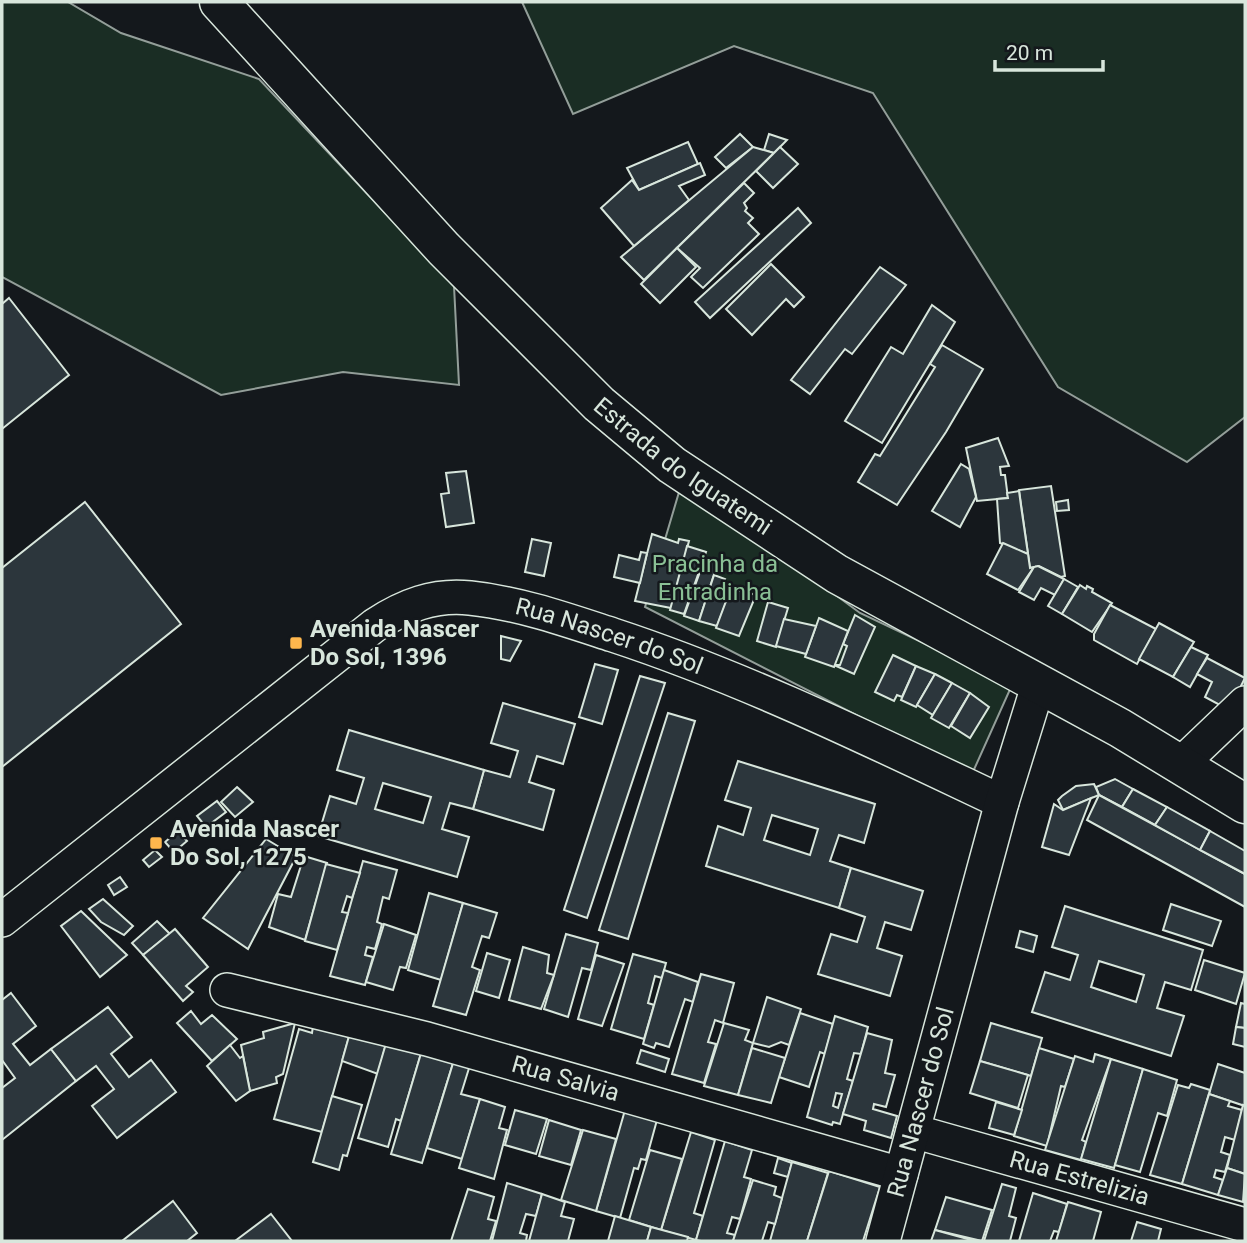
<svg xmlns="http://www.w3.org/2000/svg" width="1247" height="1243" viewBox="0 0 1247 1243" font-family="Roboto,sans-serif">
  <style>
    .green { fill: #1a2d24; stroke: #939e99; stroke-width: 2 }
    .building { fill: #2c363c; stroke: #d8e6dc; stroke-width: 2; fill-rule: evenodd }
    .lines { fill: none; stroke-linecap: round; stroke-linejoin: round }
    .street-casing { stroke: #d8e6dc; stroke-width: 36 }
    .primary-casing { stroke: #d8e6dc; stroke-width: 41 }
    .street { stroke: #14181c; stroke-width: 33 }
    .primary { stroke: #14181c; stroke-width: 38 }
    .poi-dot { fill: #ffb74d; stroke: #14181c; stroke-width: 2.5 }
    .labels { text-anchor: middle; stroke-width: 5; stroke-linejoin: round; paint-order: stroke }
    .street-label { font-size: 24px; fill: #d8e6dc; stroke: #14181c }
    .park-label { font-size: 24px; fill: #8ac095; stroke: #14181c }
    .poi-label { font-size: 24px; font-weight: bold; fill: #d8e6dc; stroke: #14181c; text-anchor: start }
  </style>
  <rect width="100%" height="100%" fill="#14181c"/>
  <g class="green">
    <polygon points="2,2 68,2 121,33 259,79 454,286 459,385 343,372 221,395 2,277"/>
    <polygon points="522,2 1245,2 1245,417 1187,462 1058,387 873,93 734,46 573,114"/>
    <polygon points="682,482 860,613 1012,685 972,774 645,607"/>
  </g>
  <g class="building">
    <polygon points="740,134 753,147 726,168 715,157"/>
    <polygon points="769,134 787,140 774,153 764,150"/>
    <polygon points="688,142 698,164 639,190 627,168"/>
    <polygon points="753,147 774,153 644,280 621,257"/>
    <polygon points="780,147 798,164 773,188 756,171"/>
    <polygon points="700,163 705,175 679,186 689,200 634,246 601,208 632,180 639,190"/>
    <polygon points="744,183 754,193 744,203 747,208 745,211 753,218 748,223 759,234 703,288 691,277 700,268 677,248"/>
    <polygon points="798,208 811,223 710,318 695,302"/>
    <polygon points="677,248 696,267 660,303 641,284"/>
    <polygon points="771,264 804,297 794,307 786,299 752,335 726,309"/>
    <polygon points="880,267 906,285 852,354 845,349 810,394 791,380"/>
    <polygon points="9,298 69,375 2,429 2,304"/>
    <polygon points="932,305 955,322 882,443 845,421 891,347 903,354"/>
    <polygon points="942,345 983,369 946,432 897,505 858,482 875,454 880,456 935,367 930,364"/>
    <polygon points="998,438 1009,466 1000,467 1001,475 1005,475 1008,498 977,501 966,448"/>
    <polygon points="961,464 969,469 976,497 960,527 932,511"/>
    <polygon points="466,471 474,523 446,527 441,494 449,493 446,473"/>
    <polygon points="1051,486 1065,576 1061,577 1039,566 1030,568 1019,490"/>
    <polygon points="1019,491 1021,506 1028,554 1000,543 997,499 1008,498 1007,493"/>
    <polygon points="1068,500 1069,510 1057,511 1056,502"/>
    <polygon points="85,502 181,624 2,767 2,568"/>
    <polygon points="652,534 678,543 679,539 689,541 671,608 635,601"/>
    <polygon points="532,539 551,543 544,576 525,572"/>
    <polygon points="1003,543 1028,554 1030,568 1034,567 1018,590 987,574"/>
    <polygon points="687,546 706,552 684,614 670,610"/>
    <polygon points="641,552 647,553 640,583 614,577 619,555 639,560"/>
    <polygon points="705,558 718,562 699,621 684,616"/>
    <polygon points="1038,566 1064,579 1055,595 1041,588 1034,600 1019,592 1034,567"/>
    <polygon points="714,575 725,579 723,584 732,587 717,626 699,621"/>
    <polygon points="1064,579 1078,587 1062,614 1048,606"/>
    <polygon points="1080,585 1086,589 1087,586 1093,589 1092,592 1112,603 1092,632 1062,614"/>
    <polygon points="731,588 756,595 739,636 716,628"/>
    <polygon points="768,602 788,608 776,647 757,641"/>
    <polygon points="1110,605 1156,629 1137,664 1094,640 1094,634"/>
    <polygon points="855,615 875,627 854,674 834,665 840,665 847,646 843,644"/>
    <polygon points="819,618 848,631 834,667 805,657"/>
    <polygon points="784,619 816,626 806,654 776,646"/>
    <polygon points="1159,623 1194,642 1173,677 1139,659"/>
    <polygon points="501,636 521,641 510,661 501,659"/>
    <polygon points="1191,647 1208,655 1190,687 1173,677"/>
    <polygon points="893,655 916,666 902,697 897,695 894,701 875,692"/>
    <polygon points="1207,658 1245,678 1229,710 1205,697 1212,682 1197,674"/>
    <polygon points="595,664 618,670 602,724 579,717"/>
    <polygon points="916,666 935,674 916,707 901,700"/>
    <polygon points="935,674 952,683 933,715 917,705"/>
    <polygon points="640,676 665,683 587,918 564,910"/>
    <polygon points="952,683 970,693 949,728 931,718"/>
    <polygon points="970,693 989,707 970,738 951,726"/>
    <polygon points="503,703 575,724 563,764 537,756 529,782 554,790 543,830 473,809 484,770 510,777 518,751 491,743"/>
    <polygon points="668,713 695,721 628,939 599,930"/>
    <path d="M349,730L484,770L473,809L450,803L442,829L469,837L457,877L318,836L330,796L356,804L364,778L337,770ZM383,783L431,797L423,823L375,809Z"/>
    <path d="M738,761L875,804L864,843L839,835L830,861L851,868L839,908L706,866L718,826L743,835L751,808L725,800ZM772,815L818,829L810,855L764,840Z"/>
    <polygon points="1115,779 1133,789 1122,807 1099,795 1096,787"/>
    <polygon points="1094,784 1099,795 1063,810 1058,800 1062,796 1076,786"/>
    <polygon points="237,787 253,802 235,817 221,802"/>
    <polygon points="1133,789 1167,807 1155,825 1122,807"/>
    <polygon points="1099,795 1245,874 1245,907 1087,820"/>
    <polygon points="1091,798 1069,855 1042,847 1054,804 1063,810"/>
    <polygon points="217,801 226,812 206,827 197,816"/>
    <polygon points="1167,807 1210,831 1200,850 1155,825"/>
    <polygon points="178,831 187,841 174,852 165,842"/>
    <polygon points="1210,831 1245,851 1245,874 1200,850"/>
    <polygon points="266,839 296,857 248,949 203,918"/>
    <polygon points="155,850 162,857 149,867 143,860"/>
    <polygon points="304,856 327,863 305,940 269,927 278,894 291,897"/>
    <polygon points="363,861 397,870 389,899 383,897 377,922 382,924 375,949 367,947 365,955 373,957 365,985 330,976"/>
    <polygon points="326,864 360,873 352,898 347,896 342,912 348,913 337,950 305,941"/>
    <polygon points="851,868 923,891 911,930 885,922 877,948 902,956 890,996 818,974 831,934 857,942 865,917 839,908"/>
    <polygon points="120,877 127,887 114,895 108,885"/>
    <polygon points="429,893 463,903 441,980 408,970"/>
    <polygon points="103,899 133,926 124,935 101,922 89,909"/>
    <polygon points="463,903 497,913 489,938 482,936 472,967 480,970 466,1015 433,1006"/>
    <polygon points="1171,904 1221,921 1212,946 1163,930"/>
    <path d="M1065,906L1203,950L1191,990L1165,982L1157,1008L1184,1016L1171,1056L1032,1012L1045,972L1070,980L1078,955L1052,947ZM1099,961L1144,975L1136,1002L1091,987Z"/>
    <polygon points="81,911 127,955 100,977 61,926"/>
    <polygon points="157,921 170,934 143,955 132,943"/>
    <polygon points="384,924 416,935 406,968 400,967 393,990 366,982"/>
    <polygon points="175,929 208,967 186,986 193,992 183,1001 143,955"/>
    <polygon points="1020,931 1037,936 1033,952 1016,947"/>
    <polygon points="566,934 598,943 591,970 582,968 568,1017 544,1009"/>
    <polygon points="523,947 549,955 547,973 554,975 541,1009 509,1000"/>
    <polygon points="487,953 510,960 499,998 476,991"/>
    <polygon points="633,954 666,963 662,978 655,976 648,1003 654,1005 644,1039 611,1029"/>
    <polygon points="596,955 624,964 602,1026 578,1019"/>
    <polygon points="1204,960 1245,973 1236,1004 1195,990"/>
    <polygon points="664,970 698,982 693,1002 685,999 669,1047 656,1043 654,1048 643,1044"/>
    <polygon points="701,974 734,983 723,1023 715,1020 708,1042 716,1044 704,1083 672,1074"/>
    <polygon points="11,993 36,1026 13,1044 30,1065 51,1049 76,1081 2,1140 2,1088 15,1078 2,1060 2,1000"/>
    <polygon points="767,997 801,1009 789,1045 781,1042 769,1047 753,1043"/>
    <polygon points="1241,1003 1245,1004 1245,1028 1236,1027"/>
    <polygon points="108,1007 132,1037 111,1054 129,1077 151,1060 176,1092 117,1138 92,1106 114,1089 96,1066 76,1081 51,1049"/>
    <polygon points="191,1011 201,1024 212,1015 237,1039 212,1061 177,1023"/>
    <polygon points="800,1013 833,1024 825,1054 820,1052 809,1087 779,1077"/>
    <path d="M835,1016L868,1027L861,1054L854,1053L847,1079L853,1081L840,1124L833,1122L832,1125L807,1117ZM836,1093L842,1094L838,1108L833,1106Z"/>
    <polygon points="295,1023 283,1074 276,1077 277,1083 250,1091 241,1045 264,1038 263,1032"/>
    <polygon points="724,1023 749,1030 745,1040 753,1043 738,1095 704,1086"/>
    <polygon points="991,1023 1042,1038 1031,1076 980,1061"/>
    <polygon points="313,1026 349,1037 322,1132 274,1119 299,1029 312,1033"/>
    <polygon points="1236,1027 1245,1028 1245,1047 1233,1044"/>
    <polygon points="351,1029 387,1040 378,1074 342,1061"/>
    <polygon points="867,1033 892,1040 885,1073 895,1075 886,1107 874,1104 873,1109 897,1116 891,1138 864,1130 866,1121 843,1114"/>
    <polygon points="387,1040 422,1050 401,1121 396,1119 388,1147 358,1138"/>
    <polygon points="230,1045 240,1058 243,1056 250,1091 236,1101 207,1066"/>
    <polygon points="752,1048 785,1058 771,1103 738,1095"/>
    <polygon points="1039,1048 1074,1059 1065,1087 1061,1086 1047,1146 1014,1136"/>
    <polygon points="422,1050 454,1060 422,1163 391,1154"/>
    <polygon points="641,1050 669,1059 665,1072 637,1063"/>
    <polygon points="1095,1054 1111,1059 1082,1140 1086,1142 1081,1160 1045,1150 1075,1056 1093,1062"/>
    <polygon points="1111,1059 1143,1069 1114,1168 1081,1159"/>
    <polygon points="454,1060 470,1065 461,1094 480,1099 462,1159 427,1148"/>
    <polygon points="980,1061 1028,1075 1018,1108 970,1093"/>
    <polygon points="1218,1064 1245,1073 1245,1106 1209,1094"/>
    <polygon points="1143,1069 1177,1080 1167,1116 1158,1113 1140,1172 1115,1165"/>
    <polygon points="1191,1084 1210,1090 1182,1184 1150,1175 1178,1085 1189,1088"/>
    <polygon points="1209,1094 1230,1101 1228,1106 1242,1110 1235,1140 1225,1137 1221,1152 1230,1155 1225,1172 1216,1170 1214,1177 1223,1180 1218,1195 1182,1184"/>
    <polygon points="332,1096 362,1105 347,1156 343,1155 339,1170 313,1162"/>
    <polygon points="480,1099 505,1107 499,1128 507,1130 494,1179 459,1168"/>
    <polygon points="996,1102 1022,1110 1014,1135 989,1128"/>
    <polygon points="1243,1105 1245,1106 1245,1174 1227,1168"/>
    <polygon points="515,1110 547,1119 536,1154 505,1145"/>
    <polygon points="625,1110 657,1120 646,1160 641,1159 638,1169 634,1168 620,1218 596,1211"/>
    <polygon points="549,1120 581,1130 571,1165 539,1156"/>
    <polygon points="583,1130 616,1139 596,1211 561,1200"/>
    <polygon points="691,1132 715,1140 694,1213 703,1216 696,1240 661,1230"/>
    <polygon points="725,1141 752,1150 744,1177 751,1179 740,1219 732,1217 727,1233 735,1235 733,1241 701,1241 696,1240"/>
    <polygon points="650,1150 682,1159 661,1230 629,1220"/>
    <polygon points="778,1158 792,1163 788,1177 774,1173"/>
    <polygon points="792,1162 828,1173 807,1241 770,1241"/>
    <polygon points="1227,1168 1245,1174 1243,1202 1218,1195"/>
    <polygon points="829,1171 880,1187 863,1241 807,1241"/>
    <polygon points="753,1180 776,1187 774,1195 782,1198 775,1224 768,1222 762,1241 733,1241"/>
    <polygon points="507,1183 542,1194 536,1216 526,1214 520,1233 527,1235 526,1241 492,1241"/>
    <polygon points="1002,1184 1016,1188 1009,1216 1016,1218 1010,1241 984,1241"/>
    <polygon points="468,1189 494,1197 488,1219 496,1221 490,1241 451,1241"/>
    <polygon points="1033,1193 1067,1204 1059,1232 1054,1231 1050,1241 1019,1241"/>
    <polygon points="542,1194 565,1202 561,1216 574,1219 568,1241 529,1241"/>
    <polygon points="946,1197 992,1210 982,1241 935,1230"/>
    <polygon points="173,1201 197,1233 187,1241 122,1241"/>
    <polygon points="1068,1202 1101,1212 1093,1241 1056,1241"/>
    <polygon points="271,1214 292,1241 235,1241"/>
    <polygon points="615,1216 651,1227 647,1241 608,1241"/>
    <polygon points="1137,1222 1161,1229 1158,1241 1131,1241"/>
    <polygon points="651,1227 688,1237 687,1241 647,1241"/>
    <polygon points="935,1230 975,1241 931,1241"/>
  </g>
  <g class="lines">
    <defs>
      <g id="street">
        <polyline points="1180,765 1245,703"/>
        <path id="s1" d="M2,920L375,625C404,606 434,594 470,598C519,603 567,620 613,635C747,679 875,742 1002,802"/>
        <path id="s2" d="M227,990L427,1039L901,1174"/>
        <path id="s3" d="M913,1131L1245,1225"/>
        <path id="s4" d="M883,1241L1002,802L1038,686"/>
      </g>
      <g id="primary">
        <path id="s5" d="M219,2L444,249L599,404L672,465L837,574L1120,728L1245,804"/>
      </g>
    </defs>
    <use href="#street" class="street-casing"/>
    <use href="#primary" class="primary-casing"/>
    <use href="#street" class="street"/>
    <use href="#primary" class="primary"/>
  </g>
  <g class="poi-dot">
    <rect x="289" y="636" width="14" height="14" rx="3.5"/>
    <rect x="149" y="836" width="14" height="14" rx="3.5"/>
  </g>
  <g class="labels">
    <g class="street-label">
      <text dy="8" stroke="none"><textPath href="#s5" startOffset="658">Estrada do Iguatemi</textPath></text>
      <text dy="8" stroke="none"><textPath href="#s1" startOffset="721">Rua Nascer do Sol</textPath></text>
      <text dy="8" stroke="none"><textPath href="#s2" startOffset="350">Rua Salvia</textPath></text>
      <text dy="8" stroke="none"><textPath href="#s4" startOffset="144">Rua Nascer do Sol</textPath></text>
      <text dy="8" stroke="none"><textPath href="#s3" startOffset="173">Rua Estrelizia</textPath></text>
    </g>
    <g class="park-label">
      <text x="715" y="572">Pracinha da<tspan x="715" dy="28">Entradinha</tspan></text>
    </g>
    <g class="poi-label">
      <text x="310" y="637">Avenida Nascer<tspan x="310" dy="28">Do Sol, 1396</tspan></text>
      <text x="170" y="837">Avenida Nascer<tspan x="170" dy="28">Do Sol, 1275</tspan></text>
    </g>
  </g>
  <rect width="1247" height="1243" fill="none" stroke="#d8e6dc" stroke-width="7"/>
  <path d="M995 60v10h108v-10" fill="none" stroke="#d8e6dc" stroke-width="3.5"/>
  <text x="1006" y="60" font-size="21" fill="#d8e6dc" stroke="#14181c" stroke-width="5" paint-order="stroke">20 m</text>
</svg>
